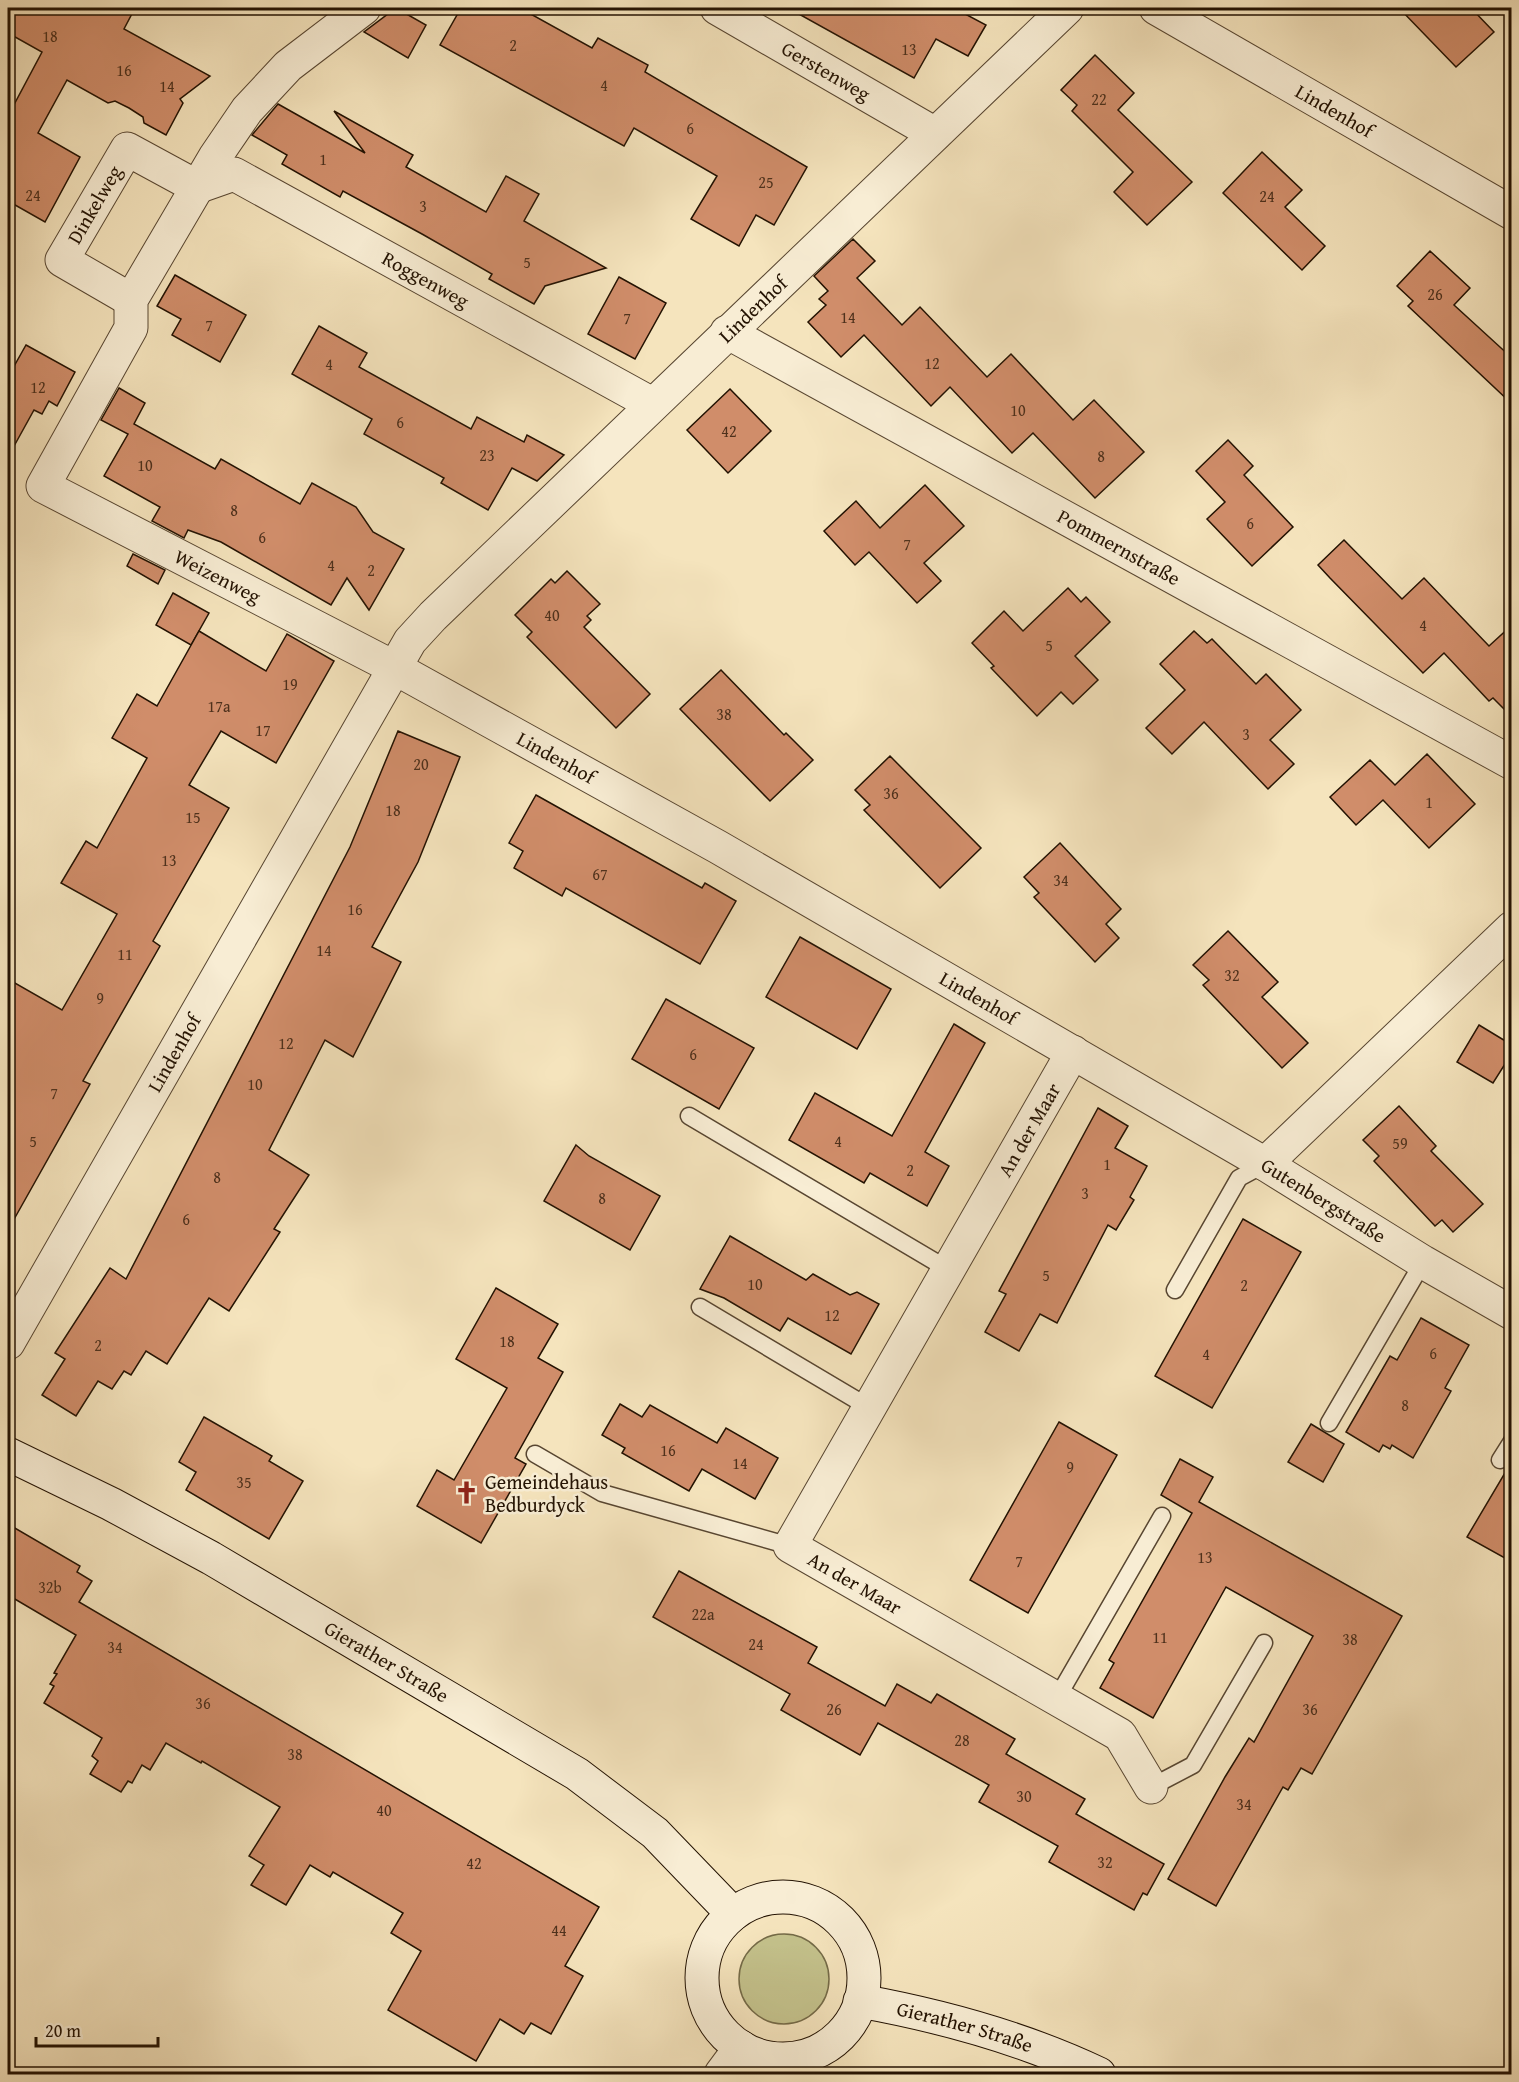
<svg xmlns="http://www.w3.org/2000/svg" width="1519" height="2082" viewBox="0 0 1519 2082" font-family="'Gentium Book Plus',serif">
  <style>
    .green { fill: #c4c28c; stroke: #746a47; stroke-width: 1.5 }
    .building { fill: #d08d6a; stroke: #231202; stroke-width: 1.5 }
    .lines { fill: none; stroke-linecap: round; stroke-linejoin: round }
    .lane-casing { stroke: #584631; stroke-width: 19 }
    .street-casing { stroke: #584631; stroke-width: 35 }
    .secondary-casing { stroke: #231202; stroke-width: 35 }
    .lane { stroke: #f8edd4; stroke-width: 16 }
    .street { stroke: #f8edd4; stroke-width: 33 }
    .secondary { stroke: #f8edd4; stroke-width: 33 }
    .labels { text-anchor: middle; stroke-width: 5; stroke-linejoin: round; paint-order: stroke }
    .number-label { font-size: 16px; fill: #4e311c }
    .street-label { font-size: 20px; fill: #231202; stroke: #f8edd4 }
    .poi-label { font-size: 20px; fill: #231202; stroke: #f8edd4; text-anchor: start }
  </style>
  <rect width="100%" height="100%" fill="#f5e4bd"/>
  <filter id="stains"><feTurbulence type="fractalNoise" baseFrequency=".00333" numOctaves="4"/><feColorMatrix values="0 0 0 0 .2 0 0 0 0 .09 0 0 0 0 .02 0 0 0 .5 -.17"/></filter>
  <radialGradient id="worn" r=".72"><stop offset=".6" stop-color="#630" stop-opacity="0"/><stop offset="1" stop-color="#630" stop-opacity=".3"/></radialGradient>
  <circle class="green" cx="784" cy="1979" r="45"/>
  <g class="building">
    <polygon points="8,8 135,8 124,29 210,76 180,99 183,103 166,135 144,123 143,117 129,108 115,101 108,103 67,80 38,133 80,157 45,222 8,201 8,116 42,52 8,33"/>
    <polygon points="396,8 426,25 408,58 364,32"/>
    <polygon points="461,8 520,8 592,48 598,38 648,65 645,72 807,167 774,225 756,215 739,246 691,219 717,176 634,128 624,146 440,45"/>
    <polygon points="788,8 954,8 986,25 968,56 936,39 914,78"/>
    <polygon points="1399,8 1471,8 1494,32 1456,67"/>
    <polygon points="1095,55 1134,93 1118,110 1192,182 1147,225 1114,192 1133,172 1072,111 1077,105 1061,90"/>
    <polygon points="278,104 365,153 334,111 413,155 406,167 486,212 506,176 539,194 524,221 606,268 545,286 534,304 489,279 492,274 422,234 343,191 340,197 282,164 287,155 252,135"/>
    <polygon points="1262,152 1302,190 1285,207 1325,246 1302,270 1223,193"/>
    <polygon points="853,239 875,261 857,278 902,325 920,307 987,377 1011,354 1073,420 1094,400 1144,452 1095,498 1033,433 1012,453 950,387 931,406 864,335 841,357 808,322 826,305 819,299 828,291 814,276"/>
    <polygon points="1430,251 1470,288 1454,305 1512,358 1512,404 1408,306 1413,301 1397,286"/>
    <polygon points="175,275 246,315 220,362 172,335 181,319 157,306"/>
    <polygon points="619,277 666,303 635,359 588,334"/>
    <polygon points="319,326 367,353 359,367 471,429 477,417 524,442 527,435 564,455 537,481 512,468 488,510 441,483 444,478 364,434 372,419 292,374"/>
    <polygon points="26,345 75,372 57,406 49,401 42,414 34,410 8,457 8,377"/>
    <polygon points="119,388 145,403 134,424 215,469 221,459 300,504 312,483 356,507 373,532 404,549 369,610 347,578 331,605 221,542 188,530 184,538 152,521 160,507 104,476 128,434 101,420"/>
    <polygon points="730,389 771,431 728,473 687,430"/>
    <polygon points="1228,440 1253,466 1244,475 1293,527 1252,566 1207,519 1225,502 1196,471"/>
    <polygon points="925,485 964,526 924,563 941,581 917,603 869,552 855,565 824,531 856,501 880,528"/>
    <polygon points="1344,540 1402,599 1424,578 1489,646 1512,625 1512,717 1493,698 1489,701 1444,653 1423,673 1330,578 1318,565"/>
    <polygon points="133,554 165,570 158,584 127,566"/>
    <polygon points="567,571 600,604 587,616 591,620 584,627 650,694 616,728 527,637 532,632 515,615 551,579 555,583"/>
    <polygon points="1068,588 1081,602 1086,597 1110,622 1075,656 1098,680 1073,704 1061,692 1037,716 991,668 994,666 972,643 1004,611 1023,631"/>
    <polygon points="173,593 209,613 191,645 156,625"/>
    <polygon points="199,631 266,671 287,634 334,661 276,763 221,731 189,785 229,808 153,941 160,946 83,1081 90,1084 8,1230 8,979 62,1010 117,914 61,883 86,841 97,848 147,758 112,738 137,694 157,706"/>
    <polygon points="1194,631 1207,643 1212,639 1256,684 1266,674 1301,710 1270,740 1294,764 1268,789 1204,722 1172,754 1146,728 1185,690 1160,664"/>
    <polygon points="721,670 784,735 786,733 813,760 770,801 680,709"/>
    <polygon points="398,731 460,757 418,862 372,947 401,962 353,1057 325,1040 269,1150 309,1175 274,1229 280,1232 229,1311 209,1298 167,1364 146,1351 131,1375 124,1371 112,1389 98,1381 76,1416 42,1395 65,1359 55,1353 110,1268 126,1279 350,847"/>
    <polygon points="1427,754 1475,804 1429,848 1383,800 1356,825 1330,797 1370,760 1395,785"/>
    <polygon points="890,756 981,848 940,888 864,810 870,805 855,790"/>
    <polygon points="536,795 702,888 705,883 736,901 700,964 566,888 562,896 514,868 523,851 509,843"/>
    <polygon points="1060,843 1121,909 1106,924 1119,938 1095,962 1034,897 1039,893 1024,877"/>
    <polygon points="1228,931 1278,982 1262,997 1308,1043 1282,1068 1203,985 1209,980 1193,965"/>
    <polygon points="800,937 891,989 857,1049 766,997"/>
    <polygon points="666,999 754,1048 719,1109 632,1059"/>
    <polygon points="954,1024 985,1043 925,1152 949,1166 927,1206 870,1173 864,1183 789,1140 815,1093 892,1136"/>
    <polygon points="1479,1025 1512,1045 1512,1053 1493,1083 1457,1062"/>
    <polygon points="1399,1106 1436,1146 1431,1151 1483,1204 1453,1232 1442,1220 1435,1226 1374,1161 1379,1156 1363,1140"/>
    <polygon points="1098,1108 1128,1126 1115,1148 1147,1166 1130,1197 1134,1200 1116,1230 1108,1225 1057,1323 1040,1314 1019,1351 985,1332 1006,1294 999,1291"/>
    <polygon points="576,1145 589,1156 660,1196 630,1250 544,1201"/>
    <polygon points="1243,1219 1301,1252 1212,1408 1155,1376"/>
    <polygon points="730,1236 806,1280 813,1274 850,1295 857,1292 879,1304 851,1354 788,1318 780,1331 724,1298 700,1289"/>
    <polygon points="496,1288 558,1324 538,1358 563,1372 515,1458 526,1464 481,1543 417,1506 437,1470 454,1480 507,1388 456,1359"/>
    <polygon points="1421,1318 1469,1345 1445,1388 1451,1391 1413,1458 1392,1445 1390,1449 1383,1445 1379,1452 1346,1432 1390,1356 1397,1360"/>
    <polygon points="620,1404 642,1417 650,1405 717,1443 726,1428 778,1458 755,1499 702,1469 689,1491 622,1453 625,1448 602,1435"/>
    <polygon points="204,1417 272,1456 269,1461 303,1481 269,1539 186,1490 196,1472 179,1462"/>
    <polygon points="1059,1422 1117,1455 1028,1613 970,1580"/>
    <polygon points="1311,1424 1344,1444 1323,1482 1288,1462"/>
    <polygon points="1180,1459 1213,1477 1199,1502 1402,1616 1312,1774 1301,1768 1288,1790 1283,1787 1216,1906 1168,1879 1225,1777 1249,1738 1254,1742 1313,1636 1226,1587 1153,1718 1100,1688 1114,1663 1109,1660 1192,1513 1161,1495"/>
    <polygon points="1512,1461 1512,1562 1467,1537"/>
    <polygon points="8,1524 80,1566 77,1572 92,1581 79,1602 599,1907 565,1966 583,1976 551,2034 531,2023 524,2034 500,2019 476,2061 388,2010 421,1951 391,1933 403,1913 333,1872 330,1877 310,1865 286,1905 251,1885 264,1865 249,1856 280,1807 202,1761 201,1763 166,1743 150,1770 142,1765 132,1783 128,1781 121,1792 90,1774 98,1761 92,1756 102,1738 44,1703 54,1686 50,1684 57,1674 54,1673 76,1635 8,1595"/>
    <polygon points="679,1571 817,1647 808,1663 885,1706 897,1684 931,1703 937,1694 1015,1739 1006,1754 1085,1799 1076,1814 1164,1864 1147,1895 1143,1893 1134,1910 1049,1862 1058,1846 979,1802 989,1785 878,1723 860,1755 781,1710 790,1694 653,1617"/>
  </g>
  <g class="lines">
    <defs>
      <g id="lane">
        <polyline points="689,1116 949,1270"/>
        <polyline points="1175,1290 1239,1178 1265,1164"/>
        <polyline points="700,1307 870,1408"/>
        <polyline points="1329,1423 1423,1262"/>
        <polyline points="535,1454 602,1493 790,1546"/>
        <polyline points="1500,1460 1512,1441"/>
        <polyline points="1057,1698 1162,1516"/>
        <polyline points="1151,1787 1193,1765 1264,1643"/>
      </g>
      <g id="street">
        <path id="s1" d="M364,8L288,66L247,110L215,157L131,300V328L43,486L393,667L718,847L1265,1164L1423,1262L1512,1313"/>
        <path id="s2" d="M717,8L935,134"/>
        <path id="s3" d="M1156,8L1512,213"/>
        <path id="s4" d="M131,300L62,260L127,149L197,187L234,174L652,404"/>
        <path id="s5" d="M727,332L1512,763"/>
        <path id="s6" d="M1073,1052L790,1546L1120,1735L1151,1787"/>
        <polyline points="1265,1164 1512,928"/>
        <path id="s7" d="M8,1343L410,641L433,616L1067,8"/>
        <polyline points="721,2074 741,2047"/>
      </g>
      <g id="secondary">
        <path id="s8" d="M8,1454L111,1504L211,1558L577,1774L655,1833L733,1914"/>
        <circle cx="783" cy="1978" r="81"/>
        <path id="s9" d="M860,2001C943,2016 1023,2038 1099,2074"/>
      </g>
    </defs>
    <use href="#lane" class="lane-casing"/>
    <use href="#street" class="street-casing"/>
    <use href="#secondary" class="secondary-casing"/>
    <use href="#lane" class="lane"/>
    <use href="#street" class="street"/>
    <use href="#secondary" class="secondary"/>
  </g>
  <defs>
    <symbol id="church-bare" viewBox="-9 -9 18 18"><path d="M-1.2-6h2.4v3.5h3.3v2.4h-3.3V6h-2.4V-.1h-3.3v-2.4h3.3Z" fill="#8f2418" stroke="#f8edd4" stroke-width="2.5" paint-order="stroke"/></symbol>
  </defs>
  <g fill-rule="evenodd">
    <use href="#church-bare" x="450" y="1476" width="33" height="33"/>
  </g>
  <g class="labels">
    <g class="number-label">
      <text x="50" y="42">18</text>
      <text x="513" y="51">2</text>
      <text x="909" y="55">13</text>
      <text x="124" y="76">16</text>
      <text x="604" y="91">4</text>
      <text x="167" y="92">14</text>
      <text x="1099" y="105">22</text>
      <text x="690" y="134">6</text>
      <text x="323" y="165">1</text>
      <text x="766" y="188">25</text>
      <text x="33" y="201">24</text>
      <text x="1267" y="202">24</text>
      <text x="423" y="212">3</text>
      <text x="527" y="268">5</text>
      <text x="1435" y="300">26</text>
      <text x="848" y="323">14</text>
      <text x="627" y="324">7</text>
      <text x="209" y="331">7</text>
      <text x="932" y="369">12</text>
      <text x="329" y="370">4</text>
      <text x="38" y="393">12</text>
      <text x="1018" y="416">10</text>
      <text x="400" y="428">6</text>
      <text x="729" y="437">42</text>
      <text x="487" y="461">23</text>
      <text x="1101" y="462">8</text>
      <text x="145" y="471">10</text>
      <text x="234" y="516">8</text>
      <text x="1250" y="529">6</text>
      <text x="262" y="543">6</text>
      <text x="907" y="550">7</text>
      <text x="331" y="571">4</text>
      <text x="371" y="576">2</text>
      <text x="552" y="621">40</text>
      <text x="1423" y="631">4</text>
      <text x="1049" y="651">5</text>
      <text x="290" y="690">19</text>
      <text x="219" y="712">17a</text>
      <text x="724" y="720">38</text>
      <text x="263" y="736">17</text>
      <text x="1246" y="740">3</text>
      <text x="421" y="770">20</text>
      <text x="891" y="799">36</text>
      <text x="1429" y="808">1</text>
      <text x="393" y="816">18</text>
      <text x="193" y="823">15</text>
      <text x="169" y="866">13</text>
      <text x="600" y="880">67</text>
      <text x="1061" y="886">34</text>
      <text x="355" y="915">16</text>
      <text x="324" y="956">14</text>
      <text x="125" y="960">11</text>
      <text x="1232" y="981">32</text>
      <text x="100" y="1004">9</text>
      <text x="286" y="1049">12</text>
      <text x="693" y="1060">6</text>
      <text x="255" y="1090">10</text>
      <text x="54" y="1099">7</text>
      <text x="33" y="1147">5</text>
      <text x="838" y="1147">4</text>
      <text x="1400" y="1149">59</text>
      <text x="1107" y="1170">1</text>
      <text x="910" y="1176">2</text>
      <text x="217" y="1183">8</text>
      <text x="1085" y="1199">3</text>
      <text x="602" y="1204">8</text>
      <text x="186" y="1225">6</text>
      <text x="1046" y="1281">5</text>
      <text x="755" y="1290">10</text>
      <text x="1244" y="1291">2</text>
      <text x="832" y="1321">12</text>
      <text x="507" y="1347">18</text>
      <text x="98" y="1351">2</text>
      <text x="1433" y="1359">6</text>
      <text x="1206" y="1360">4</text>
      <text x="1405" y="1411">8</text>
      <text x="668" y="1456">16</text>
      <text x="740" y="1469">14</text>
      <text x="1070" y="1473">9</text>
      <text x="244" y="1488">35</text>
      <text x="1205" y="1563">13</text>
      <text x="1019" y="1567">7</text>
      <text x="50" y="1593">32b</text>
      <text x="703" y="1620">22a</text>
      <text x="1160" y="1643">11</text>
      <text x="1350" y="1645">38</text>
      <text x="756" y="1650">24</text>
      <text x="115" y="1653">34</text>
      <text x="203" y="1709">36</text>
      <text x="834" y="1715">26</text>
      <text x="1310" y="1715">36</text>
      <text x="962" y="1746">28</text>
      <text x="295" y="1760">38</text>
      <text x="1024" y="1802">30</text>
      <text x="1244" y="1810">34</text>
      <text x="384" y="1816">40</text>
      <text x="1105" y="1868">32</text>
      <text x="474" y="1869">42</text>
      <text x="559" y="1936">44</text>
    </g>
    <g class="street-label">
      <text dy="7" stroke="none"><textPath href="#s2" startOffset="126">Gerstenweg</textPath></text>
      <text dy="7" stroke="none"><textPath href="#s3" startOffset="206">Lindenhof</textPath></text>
      <text dy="7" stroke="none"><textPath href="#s4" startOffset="144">Dinkelweg</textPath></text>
      <text dy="7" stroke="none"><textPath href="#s4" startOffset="546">Roggenweg</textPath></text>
      <text dy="7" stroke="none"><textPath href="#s7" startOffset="1286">Lindenhof</textPath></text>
      <text dy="7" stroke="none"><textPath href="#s5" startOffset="447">Pommernstraße</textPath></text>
      <text dy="7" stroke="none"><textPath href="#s1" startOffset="784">Weizenweg</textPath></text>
      <text dy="7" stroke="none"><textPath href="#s1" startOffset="1168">Lindenhof</textPath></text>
      <text dy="7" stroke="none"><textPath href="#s1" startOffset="1654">Lindenhof</textPath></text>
      <text dy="7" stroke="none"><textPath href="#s7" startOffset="334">Lindenhof</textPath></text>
      <text transform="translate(1029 1130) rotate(-60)" y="7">An der Maar</text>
      <text dy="7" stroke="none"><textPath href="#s1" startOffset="2054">Gutenbergstraße</textPath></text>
      <text dy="7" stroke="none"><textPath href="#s6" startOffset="644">An der Maar</textPath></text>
      <text dy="7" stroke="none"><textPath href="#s8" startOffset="432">Gierather Straße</textPath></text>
      <text dy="7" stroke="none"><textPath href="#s9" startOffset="108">Gierather Straße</textPath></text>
    </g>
    <g class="poi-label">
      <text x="485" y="1489">Gemeindehaus<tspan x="485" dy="23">Bedburdyck</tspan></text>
    </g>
  </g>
  <rect width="1519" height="2082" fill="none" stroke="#f5e4bd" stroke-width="30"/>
  <rect x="9" y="9" width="1501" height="2064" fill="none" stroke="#231202" stroke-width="3"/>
  <rect x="15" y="15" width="1489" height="2052" fill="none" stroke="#231202" stroke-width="1.5"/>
  <path d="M36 2037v9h122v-9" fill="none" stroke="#231202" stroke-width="3"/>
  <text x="45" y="2037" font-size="18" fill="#231202" stroke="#f8edd4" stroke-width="4.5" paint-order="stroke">20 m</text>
  <rect width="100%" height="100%" filter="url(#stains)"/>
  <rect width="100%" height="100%" fill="url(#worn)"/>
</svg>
